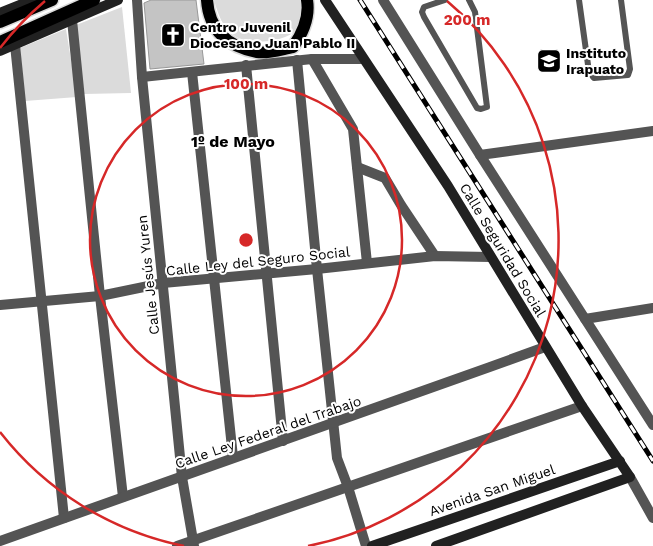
<svg xmlns="http://www.w3.org/2000/svg" width="653" height="546" viewBox="0 0 653 546" font-family="'Work Sans',sans-serif">
  <style>
    .green { fill: #dbdbdb }
    .building { fill: #c4c4c4; stroke: #989898 }
    .lines { fill: none; stroke-linecap: round; stroke-linejoin: round }
    .primary-casing { stroke: #dbdbdb; stroke-width: 15 }
    .lane { stroke: #545454; stroke-width: 6 }
    .street { stroke: #545454; stroke-width: 10 }
    .secondary { stroke: #212121; stroke-width: 10 }
    .primary { stroke: #000; stroke-width: 12 }
    .rail-casing { stroke: #000; stroke-width: 5 }
    .rail { stroke: #fff; stroke-width: 3; stroke-dasharray: 9; stroke-linecap: butt }
    .ring { fill: none; stroke: #d62828; stroke-width: 2.5 }
    .labels { text-anchor: middle; stroke-width: 4; stroke-linejoin: round; paint-order: stroke }
    .poi-label { font-size: 14px; font-weight: bold; fill: #000; stroke: #fff; text-anchor: start }
    .street-label { font-size: 14px; fill: #000; stroke: #fff }
    .quarter-label { font-size: 16px; font-weight: bold; fill: #000; stroke: #fff }
    .centre { fill: #d62828; stroke: #fff; stroke-width: 2.5 }
    .ring-label { font-size: 15px; text-anchor: middle; font-weight: bold; fill: #d62828; stroke: #fff; stroke-width: 4; stroke-linejoin: round; paint-order: stroke }
  </style>
  <rect width="100%" height="100%" fill="#fff"/>
  <g class="green">
    <path d="M214,0H302C302,7 303,16 300,23C295,43 249,46 235,36C222,27 218,14 214,0Z"/>
    <polygon points="122,7 131,93 84,94 76,25"/>
    <polygon points="66,29 77,97 25,101 20,48"/>
  </g>
  <polygon class="building" points="151,0 196,0 204,64 150,69 144,3"/>
  <g class="lines">
    <defs>
      <g id="primary">
        <path d="M207,0C209,30 228,47 257,52C268,54 282,49 293,47C303,33 310,18 307,0"/>
        <polyline points="0,22 52,0"/>
        <polyline points="0,42 94,0"/>
      </g>
    </defs>
    <use href="#primary" class="primary-casing"/>
    <g class="lane">
      <polyline points="445,0 424,7 422,12 424,17 477,108 481,109 487,107 475,12 469,0"/>
      <polyline points="579,0 589,72 594,78 628,75 630,69 621,0"/>
    </g>
    <g class="street">
      <polyline points="137,0 142,77 182,477 194,546"/>
      <polyline points="383,0 480,155 653,425"/>
      <polyline points="72,20 100,296 123,497"/>
      <polyline points="15,45 64,518"/>
      <polyline points="312,59 353,129 367,263"/>
      <polyline points="297,60 317,269 337,458 348,487 366,546"/>
      <polyline points="246,65 283,441"/>
      <polyline points="192,72 233,457"/>
      <polyline points="142,77 312,59 363,59"/>
      <polyline points="480,155 653,131"/>
      <polyline points="357,167 385,178 401,205 435,256"/>
      <polyline points="0,305 100,296 163,283 317,269 435,256 490,257"/>
      <polyline points="585,319 653,308"/>
      <polyline points="630,477 653,518"/>
      <path d="M0,541C182,476 364,413 545,347"/>
      <polyline points="177,546 582,406"/>
    </g>
    <g class="secondary">
      <polyline points="325,0 448,186 582,406 630,477 436,546"/>
      <polyline points="0,13 32,0"/>
      <polyline points="0,51 118,0"/>
      <polyline points="372,546 620,461"/>
    </g>
    <use href="#primary" class="primary"/>
    <defs>
      <polyline id="rail" points="360,0 653,461"/>
    </defs>
    <use href="#rail" class="rail-casing"/>
    <use href="#rail" class="rail"/>
  </g>
  <g class="ring">
    <circle cx="246" cy="240" r="156"/>
    <path d="M184 546A312 312 0 0 1 0 432M0 48A312 312 0 0 1 45 1M447 1A312 312 0 0 1 308 546"/>
  </g>
  <defs>
    <symbol id="church-square" viewBox="-11 -11 22 22"><rect x="-9" y="-9" width="18" height="18" rx="4" fill="#000" stroke="#fff"/><path d="M-1.2-6h2.4v3.5h3.3v2.4h-3.3V6h-2.4V-.1h-3.3v-2.4h3.3Z" fill="#fff"/></symbol>
    <symbol id="school-square" viewBox="-11 -11 22 22"><rect x="-9" y="-9" width="18" height="18" rx="4" fill="#000" stroke="#fff"/><path d="M0-5L7-2L0 1L-7-2ZM-4 1L0 2.5L4 1V4Q0 6-4 4Z" fill="#fff"/></symbol>
  </defs>
  <g fill-rule="evenodd">
    <use href="#church-square" x="159" y="21" width="28" height="28"/>
    <use href="#school-square" x="535" y="47" width="28" height="28"/>
  </g>
  <g class="labels">
    <g class="poi-label">
      <text x="190" y="32">Centro Juvenil<tspan x="190" dy="16">Diocesano Juan Pablo II</tspan></text>
      <text x="566" y="58">Instituto<tspan x="566" dy="16">Irapuato</tspan></text>
    </g>
    <g class="street-label">
      <text transform="translate(503 250) rotate(59)" y="5">Calle Seguridad Social</text>
      <text transform="translate(258 261) rotate(-6)" y="5">Calle Ley del Seguro Social</text>
      <text transform="translate(148 275) rotate(-96)" y="5">Calle Jesús Yuren</text>
      <text transform="translate(268 432) rotate(-19)" y="5">Calle Ley Federal del Trabajo</text>
      <text transform="translate(492 490) rotate(-19)" y="5">Avenida San Miguel</text>
    </g>
    <g class="quarter-label">
      <text x="233" y="147">1º de Mayo</text>
    </g>
  </g>
  <circle cx="246" cy="240" r="8" class="centre"/>
  <g class="ring-label">
    <text x="467" y="25">200 m</text>
    <text x="246" y="89">100 m</text>
  </g>
</svg>
